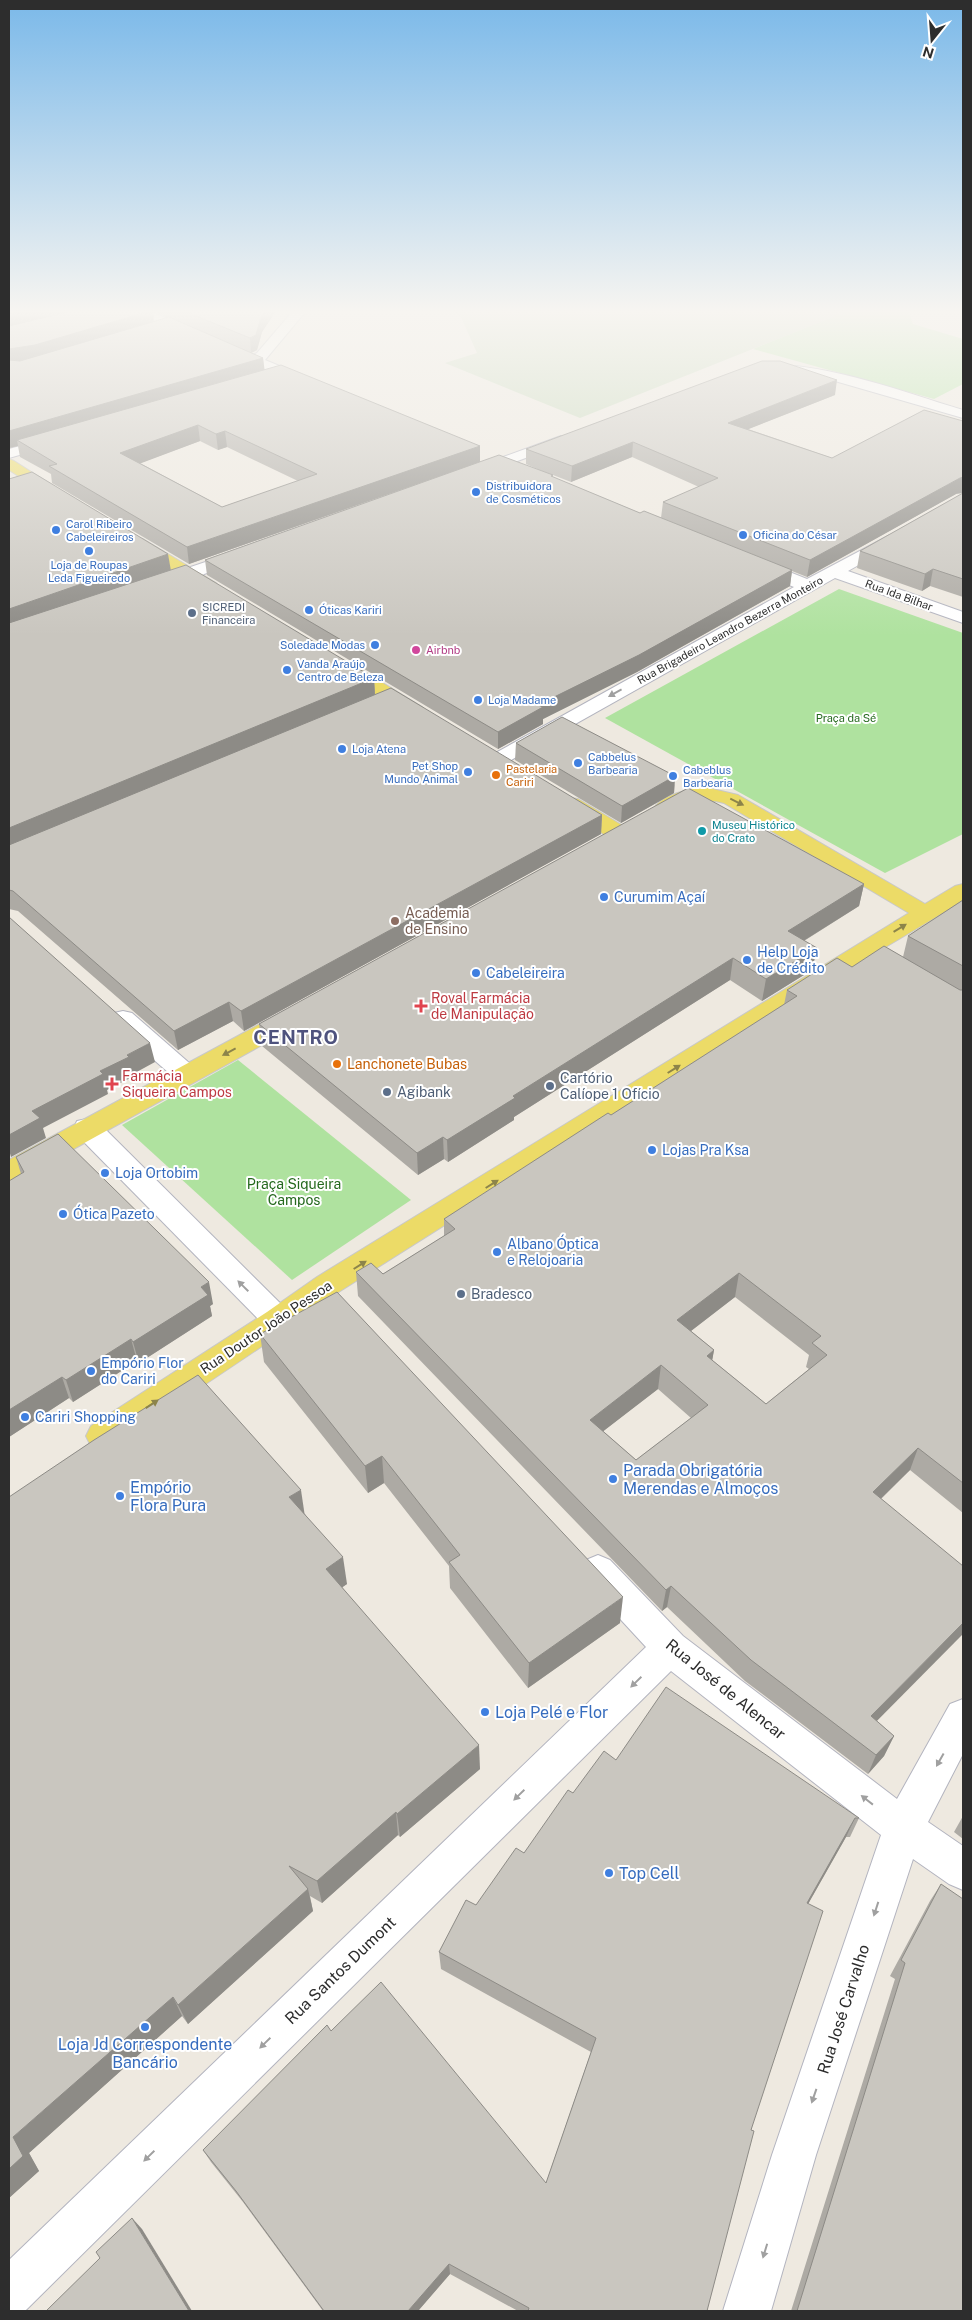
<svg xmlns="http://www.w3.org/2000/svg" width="972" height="2320" viewBox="0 0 972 2320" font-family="'Public Sans',sans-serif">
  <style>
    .green { fill: #afe29f }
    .cemetery { fill: #c4d7b8 }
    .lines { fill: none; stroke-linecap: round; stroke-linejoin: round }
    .minor-casing { stroke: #b3b4bf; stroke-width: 2 }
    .major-casing { stroke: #c8c8c8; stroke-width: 2 }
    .minor { fill: #fff; fill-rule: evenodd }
    .major { fill: #ecdb67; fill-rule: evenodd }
    .wall { fill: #adaaa4; fill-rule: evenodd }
    .shaded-wall { fill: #8d8b86 }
    .building { fill: #c9c6bf; stroke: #8d8b86; fill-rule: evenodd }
    .oneway { fill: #a0a0a0 }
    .oneway2 { fill: #8c844a }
    .shop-dot { fill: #3f7fe0; stroke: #fff; stroke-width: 2 }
    .service-dot { fill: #5c6f8a; stroke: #fff; stroke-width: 2 }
    .hotel-dot { fill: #d1479c; stroke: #fff; stroke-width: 2 }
    .food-dot { fill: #e8710a; stroke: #fff; stroke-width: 2 }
    .culture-dot { fill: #0f9aa8; stroke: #fff; stroke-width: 2 }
    .education-dot { fill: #8d6e63; stroke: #fff; stroke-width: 2 }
    .health-dot { fill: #e0444e; stroke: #fff; stroke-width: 2 }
    .labels { text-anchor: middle; stroke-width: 4; stroke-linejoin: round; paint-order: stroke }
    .far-shop-label { font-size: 11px; fill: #366cbe; stroke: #fff; text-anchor: start }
    .far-street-label { font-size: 11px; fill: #2d2d2d; stroke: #fff }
    .far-service-label { font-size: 11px; fill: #4e5e75; stroke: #fff; text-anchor: start }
    .far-hotel-label { font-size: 11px; fill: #b23c85; stroke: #fff; text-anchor: start }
    .far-park-label { font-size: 11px; fill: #25691e; stroke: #fff }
    .far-food-label { font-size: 11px; fill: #c56008; stroke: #fff; text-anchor: start }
    .far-culture-label { font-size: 11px; fill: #0d838f; stroke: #fff; text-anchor: start }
    .shop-label { font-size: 14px; fill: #366cbe; stroke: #fff; text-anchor: start }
    .education-label { font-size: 14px; fill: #785e54; stroke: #fff; text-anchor: start }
    .health-label { font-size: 14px; fill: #be3a42; stroke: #fff; text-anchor: start }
    .food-label { font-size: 14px; fill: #c56008; stroke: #fff; text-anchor: start }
    .service-label { font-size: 14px; fill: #4e5e75; stroke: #fff; text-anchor: start }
    .park-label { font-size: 14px; fill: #25691e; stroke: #fff }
    .street-label { font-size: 14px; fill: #2d2d2d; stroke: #fff }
    .near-shop-label { font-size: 16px; fill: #366cbe; stroke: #fff; text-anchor: start }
    .near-street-label { font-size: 16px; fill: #2d2d2d; stroke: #fff }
    .district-label { font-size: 19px; font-weight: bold; letter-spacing: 1px; fill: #4e527d; stroke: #fff }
  </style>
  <rect width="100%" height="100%" fill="#eee9e0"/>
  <g class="green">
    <polygon points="835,311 908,311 913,324 963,339 963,384 934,399 753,349 842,313"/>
    <polygon points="839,589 963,633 963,834 885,873 605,718"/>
    <polygon points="238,1060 411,1200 292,1280 122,1125"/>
  </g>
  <polygon class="cemetery" points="452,311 835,311 843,313 580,418 445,363 477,353 461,317"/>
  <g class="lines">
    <defs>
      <g id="minor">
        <polygon points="132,311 149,311 253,355 257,353 293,311 306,311 265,360 311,379 313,382 311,385 301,385 134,314"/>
        <path d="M769,364C836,366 900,391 963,410V418L828,379L800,373L764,371L762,368L764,365Z"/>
        <polygon points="56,436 63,440 61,443 9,458 9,449"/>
        <polygon points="561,436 568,440 566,443 480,475 470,475 467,472 470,469"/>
        <polygon points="890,535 896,536 898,540 896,544 848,571 963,612 963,623 835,578 504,764 497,766 490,764 487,760 490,756 794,587 750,569 747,565 750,561 762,561 807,579"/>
        <polygon points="241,550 247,551 249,555 247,559 167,587 155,587 152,583 155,579"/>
        <polygon points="123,1011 132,1013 195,1068 199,1074 195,1080 186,1083 177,1080 114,1025 110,1019 114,1013"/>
        <polygon points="87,1119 97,1121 289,1312 293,1320 289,1328 278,1332 267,1328 77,1135 74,1128 77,1121"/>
        <polygon points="598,1555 610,1560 683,1636 897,1799 950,1704 963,1699 963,1754 928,1822 963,1846 963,1890 949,1884 913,1859 816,2155 771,2311 723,2311 772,2155 881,1835 671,1671 26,2310 9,2311 9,2260 646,1647 586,1582 581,1571 586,1560"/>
      </g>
      <g id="major">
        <polygon points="9,459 14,461 64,493 62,496 50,496 9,470"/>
        <polygon points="137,538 143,539 216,583 219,587 216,591 204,591 131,547 129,543 131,539"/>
        <polygon points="343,661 350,663 422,707 425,711 422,715 415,717 408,715 336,671 334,667 336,663"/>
        <path d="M704,787L738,795L925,904L955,886L963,884V901L872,955L337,1293L289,1328L113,1446L102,1450L91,1446L86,1436L91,1426L267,1312L317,1277L909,913L724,803C689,793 681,820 656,814L653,809C663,795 688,789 704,787Z"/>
        <polygon points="570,798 578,799 628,829 631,834 628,839 620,841 612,839 562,809 559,804 562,799"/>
        <polygon points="293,1009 302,1011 305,1017 302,1023 19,1179 9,1182 9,1160 284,1011"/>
      </g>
    </defs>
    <use href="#minor" class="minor-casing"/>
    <use href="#major" class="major-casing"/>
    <use href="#minor" class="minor"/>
    <use href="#major" class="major"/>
  </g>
  <g class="wall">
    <path d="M9,311H276L262,332L257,350L251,353L263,358L264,370L480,446V462L544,472L526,464V449L835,395L748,429L832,458L956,494L807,577L792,571L790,586L637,672L543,719V724L498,749L207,575L205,560L432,479L189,564L52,483L51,474L20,457L18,446L9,448ZM153,311L168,318L154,322ZM200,441L218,450L227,447L298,481L222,507L140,463ZM632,457L699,487L663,502L661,518L640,513L553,477V475L571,482Z"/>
    <polygon points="9,479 171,570 374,678 375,694 602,815 601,834 244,1031 233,1021 178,1050 18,911 9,909"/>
    <polygon points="963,493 963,597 930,586 922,591 857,568 860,551"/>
    <polygon points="516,743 675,776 674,793 621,823 515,760"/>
    <polygon points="864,884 859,906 804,941 817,948 812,970 762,1001 730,980 514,1117 514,1120 448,1162 444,1159 418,1175 262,1046 259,1024"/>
    <path d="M963,900V1513L910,1470L881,1499L877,1721L894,1736L884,1756L868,1774L745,1681L667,1607L662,1611L358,1296L356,1272L383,1274L444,1236V1219L611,1115L784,1005L787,990L852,967L903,957L908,936ZM735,1297L809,1355L806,1367L809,1369L766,1404L712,1360L714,1350L691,1331ZM658,1389L691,1418L636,1460L603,1431Z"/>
    <polygon points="16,1157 213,1304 210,1306 212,1316 139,1363 137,1361 73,1402 69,1398 9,1437 21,1174"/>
    <polygon points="260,1334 620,1623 528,1688 450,1588 449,1566 384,1483 368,1493 264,1362"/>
    <polygon points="305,1514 347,1584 342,1587 480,1769 400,1837 398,1835 322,1903 310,1896 313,1911 188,2024 182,2016 29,2153 39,2171 9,2198"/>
    <polygon points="616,1760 859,1818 850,1837 846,1837 808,1904 751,2130 707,2311 518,2311 450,2274 418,2311 323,2311 243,2202 211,2162 203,2150 331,2031 546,2183 591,2052 441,1969 439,1952 476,1905 524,1853 573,1793"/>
    <polygon points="963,1816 963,1839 954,1832"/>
    <polygon points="941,1884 963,2311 791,2311 895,1979 890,1976 930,1901"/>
  </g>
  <g class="shaded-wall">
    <polygon points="22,311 85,311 9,329 9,314"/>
    <polygon points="150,311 153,311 154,325 9,365 9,349"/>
    <polygon points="265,311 276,311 262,332 257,350 251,353 250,338 261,317"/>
    <polygon points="263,358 265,373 17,440 18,446 9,448 9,431"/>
    <polygon points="837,380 835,395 726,438 728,423"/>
    <polygon points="198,425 200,441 123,470 120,453"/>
    <polygon points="225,431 227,447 218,450 216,434"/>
    <polygon points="633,442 632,457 571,482 572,466"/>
    <polygon points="480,446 480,462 189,564 187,547"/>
    <polygon points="963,477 963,493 956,494 807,577 810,560 960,478"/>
    <polygon points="168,554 171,571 9,628 9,609"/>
    <polygon points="933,569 930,586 922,591 925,574"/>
    <polygon points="792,570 790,586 637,672 543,719 543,724 498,749 498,732 538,705"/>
    <polygon points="374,678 375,696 9,849 9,828"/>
    <polygon points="675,776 674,793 621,823 622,806"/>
    <polygon points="602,815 601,834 244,1031 241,1011"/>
    <polygon points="864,884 859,906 784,953 788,931"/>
    <polygon points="817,948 812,970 762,1001 766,979"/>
    <polygon points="733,958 730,980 514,1117 514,1120 448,1162 447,1140 513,1096"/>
    <polygon points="229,1002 233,1021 178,1050 174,1031"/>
    <polygon points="150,1043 155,1062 133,1074 134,1076 107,1090 108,1094 43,1128 46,1138 11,1157 9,1150 9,1135 32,1111 100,1071 127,1055"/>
    <polygon points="443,1137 444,1159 418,1175 417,1153"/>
    <polygon points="739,1273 735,1297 674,1344 677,1320"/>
    <polygon points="209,1282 213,1304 210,1306 212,1316 139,1363 133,1342 201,1287"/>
    <polygon points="131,1339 137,1361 73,1402 66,1380"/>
    <polygon points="714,1350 710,1373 707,1356"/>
    <polygon points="661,1365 658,1389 588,1443 590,1420"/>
    <polygon points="62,1377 69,1398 9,1437 9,1410"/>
    <polygon points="918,1448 910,1470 865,1514 873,1492"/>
    <polygon points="382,1456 384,1483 368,1493 365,1466"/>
    <polygon points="301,1490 305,1517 289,1497"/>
    <polygon points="343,1557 347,1584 330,1596 326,1569"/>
    <polygon points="671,1586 667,1607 662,1611 666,1590"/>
    <polygon points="623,1597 620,1623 528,1688 529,1663"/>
    <polygon points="963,1623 963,1634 862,1736 871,1716"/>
    <polygon points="894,1736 884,1756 868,1774 876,1755"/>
    <polygon points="479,1745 480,1769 400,1837 397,1814"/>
    <polygon points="396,1812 398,1835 322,1903 317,1881"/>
    <polygon points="855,1818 846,1837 799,1920 807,1903"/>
    <polygon points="308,1889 313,1911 188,2024 178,2005"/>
    <polygon points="173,1997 182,2016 29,2153 39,2171 9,2198 9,2169 13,2137"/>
    <polygon points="132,2218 142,2229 192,2311 189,2311"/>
    <polygon points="449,2264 450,2274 418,2311 408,2311"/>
  </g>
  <g class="building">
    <polygon points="9,311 22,311 9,314"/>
    <polygon points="71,311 150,311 35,345 9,349 9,326"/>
    <polygon points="184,311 265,311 261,317 256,335 250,338"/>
    <polygon points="169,317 263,358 9,431 9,360 20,361"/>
    <polygon points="762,361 780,361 837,380 728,423 832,458 924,410 963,421 963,477 960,478 810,560 663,502 718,478 633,442 572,466 526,449"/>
    <path d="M281,365L480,446L187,547L49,466L57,464L17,440ZM198,425L216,434L225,431L317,474L222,507L120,453Z"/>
    <polygon points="499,455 553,475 551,476 640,513 644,511 792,570 639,655 538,705 543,707 498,732 205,560"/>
    <polygon points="32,472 168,554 9,609 9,479"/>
    <polygon points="963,493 963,579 933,569 925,574 860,551"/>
    <polygon points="186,565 374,678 9,828 9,623"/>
    <polygon points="391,688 602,815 241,1011 229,1002 174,1031 13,891 9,890 9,845"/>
    <polygon points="562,717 675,776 622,806 516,743"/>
    <polygon points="688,788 864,884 788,931 817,948 766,979 733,958 513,1096 515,1098 447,1140 443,1137 417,1153 259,1024"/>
    <polygon points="963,900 963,966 908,936"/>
    <polygon points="9,917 150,1043 127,1055 129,1057 100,1071 103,1074 32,1111 40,1118 9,1135"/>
    <path d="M884,946L960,990H963V1483L918,1448L873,1492L963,1566V1623L871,1716L894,1736L876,1755L751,1660L671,1586L666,1590L356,1272L371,1263L383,1274L455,1229L444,1219L608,1113L611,1115L797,996L787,990L837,958L852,967ZM739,1273L821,1336L812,1343L827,1355L766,1404L707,1356L714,1350L677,1320ZM661,1365L708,1405L636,1460L590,1420Z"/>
    <polygon points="58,1134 209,1282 201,1287 208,1295 133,1342 131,1339 66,1380 62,1377 9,1410 9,1181 24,1172 16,1157"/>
    <polygon points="337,1292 623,1597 529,1663 449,1562 460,1555 382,1456 365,1466 260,1334"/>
    <polygon points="198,1375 301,1490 289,1497 343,1557 326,1569 479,1745 397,1814 396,1812 317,1881 289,1866 308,1889 178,2005 173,1997 13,2137 23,2156 9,2169 9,1497 94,1440"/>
    <polygon points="666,1687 859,1818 855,1818 807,1903 823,1911 751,2130 754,2131 707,2311 528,2311 529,2308 449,2264 408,2311 324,2311 236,2191 203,2150 327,2025 331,2031 381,1982 546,2183 596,2038 439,1952 466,1900 476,1905 516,1848 524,1853 568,1790 573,1793 604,1751 616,1760"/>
    <polygon points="941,1884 963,1899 963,2311 797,2311 905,1963 901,1960"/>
    <polygon points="132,2218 189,2311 46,2311 100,2258 96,2252"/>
  </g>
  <defs><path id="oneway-solid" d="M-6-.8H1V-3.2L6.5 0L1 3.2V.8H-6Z" transform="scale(1.25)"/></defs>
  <g class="oneway">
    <use href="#oneway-solid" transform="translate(615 693) rotate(151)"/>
    <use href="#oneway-solid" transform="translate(243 1286) rotate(-135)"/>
    <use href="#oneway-solid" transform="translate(636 1682) rotate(136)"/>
    <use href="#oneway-solid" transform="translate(940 1760) rotate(119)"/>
    <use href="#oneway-solid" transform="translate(519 1795) rotate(136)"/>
    <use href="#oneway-solid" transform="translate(867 1800) rotate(-142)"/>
    <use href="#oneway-solid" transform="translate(876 1909) rotate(108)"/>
    <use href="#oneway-solid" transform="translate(265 2043) rotate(136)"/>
    <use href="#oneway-solid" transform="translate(814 2096) rotate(109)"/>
    <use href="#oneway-solid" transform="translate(149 2156) rotate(136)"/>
    <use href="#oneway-solid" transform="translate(765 2251) rotate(107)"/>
  </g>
  <g class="oneway2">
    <use href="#oneway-solid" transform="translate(737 802) rotate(26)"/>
    <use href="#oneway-solid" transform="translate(900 928) rotate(-31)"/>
    <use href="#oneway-solid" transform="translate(229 1052) rotate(152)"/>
    <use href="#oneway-solid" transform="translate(674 1069) rotate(-32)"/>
    <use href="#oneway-solid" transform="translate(492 1184) rotate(-32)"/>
    <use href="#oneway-solid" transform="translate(360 1265) rotate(-32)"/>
    <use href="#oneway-solid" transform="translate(152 1404) rotate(-33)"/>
  </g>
  <linearGradient id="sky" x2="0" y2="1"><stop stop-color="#7bb9e9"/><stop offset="0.49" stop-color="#f7f5f1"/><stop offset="1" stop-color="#f7f5f1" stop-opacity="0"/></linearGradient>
  <rect width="972" height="636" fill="url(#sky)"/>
  <g class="shop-dot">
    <circle cx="476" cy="492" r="5"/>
    <circle cx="56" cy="530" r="5"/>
    <circle cx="743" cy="535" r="5"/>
    <circle cx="89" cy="551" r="5"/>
    <circle cx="309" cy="610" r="5"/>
    <circle cx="375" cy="645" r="5"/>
    <circle cx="287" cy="670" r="5"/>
    <circle cx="478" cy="700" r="5"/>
    <circle cx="342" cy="749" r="5"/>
    <circle cx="578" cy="763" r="5"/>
    <circle cx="468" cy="772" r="5"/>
    <circle cx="673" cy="776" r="5"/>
    <circle cx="604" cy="897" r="5"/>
    <circle cx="747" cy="960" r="5"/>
    <circle cx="476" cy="973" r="5"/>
    <circle cx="652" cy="1150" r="5"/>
    <circle cx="105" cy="1173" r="5"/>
    <circle cx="63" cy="1214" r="5"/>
    <circle cx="497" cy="1252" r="5"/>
    <circle cx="91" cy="1371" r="5"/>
    <circle cx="25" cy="1417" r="5"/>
    <circle cx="613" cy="1479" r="5"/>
    <circle cx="120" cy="1496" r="5"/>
    <circle cx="485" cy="1712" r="5"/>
    <circle cx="609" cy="1873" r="5"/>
    <circle cx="145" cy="2027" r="5"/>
  </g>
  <g class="service-dot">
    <circle cx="192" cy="613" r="5"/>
    <circle cx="550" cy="1086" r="5"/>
    <circle cx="387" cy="1092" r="5"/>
    <circle cx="461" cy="1294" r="5"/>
  </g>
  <circle class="hotel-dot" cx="416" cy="650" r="5"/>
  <g class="food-dot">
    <circle cx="496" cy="775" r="5"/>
    <circle cx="337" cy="1064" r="5"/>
  </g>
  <circle class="culture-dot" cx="702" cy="831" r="5"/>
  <circle class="education-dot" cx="395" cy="921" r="5"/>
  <g class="health-dot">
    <path d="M418.5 998.5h5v5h5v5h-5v5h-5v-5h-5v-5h5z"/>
    <path d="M109.5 1076.5h5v5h5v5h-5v5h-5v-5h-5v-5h5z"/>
  </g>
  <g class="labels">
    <g class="far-shop-label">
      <text x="486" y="490">Distribuidora<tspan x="486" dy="13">de Cosméticos</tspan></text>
      <text x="66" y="528">Carol Ribeiro<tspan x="66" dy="13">Cabeleireiros</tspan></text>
      <text x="753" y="539">Oficina do César</text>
      <text x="89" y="569" text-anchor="middle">Loja de Roupas<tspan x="89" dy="13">Leda Figueiredo</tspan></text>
      <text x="319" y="614">Óticas Kariri</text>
      <text x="365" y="649" text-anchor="end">Soledade Modas</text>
      <text x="297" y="668">Vanda Araújo<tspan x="297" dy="13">Centro de Beleza</tspan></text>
      <text x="488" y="704">Loja Madame</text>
      <text x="352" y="753">Loja Atena</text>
      <text x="588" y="761">Cabbelus<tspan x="588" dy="13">Barbearia</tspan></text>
      <text x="458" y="770" text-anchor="end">Pet Shop<tspan x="458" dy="13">Mundo Animal</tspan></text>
      <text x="683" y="774">Cabeblus<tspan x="683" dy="13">Barbearia</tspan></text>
    </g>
    <g class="far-street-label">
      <text transform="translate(899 595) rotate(20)" y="4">Rua Ida Bilhar</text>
      <text transform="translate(730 630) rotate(-29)" y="4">Rua Brigadeiro Leandro Bezerra Monteiro</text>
    </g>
    <g class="far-service-label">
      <text x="202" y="611">SICREDI<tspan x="202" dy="13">Financeira</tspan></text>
    </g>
    <g class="far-hotel-label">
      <text x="426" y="654">Airbnb</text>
    </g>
    <g class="far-park-label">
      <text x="846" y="722">Praça da Sé</text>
    </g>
    <g class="far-food-label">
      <text x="506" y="773">Pastelaria<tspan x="506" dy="13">Cariri</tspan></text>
    </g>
    <g class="far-culture-label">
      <text x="712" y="829">Museu Histórico<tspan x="712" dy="13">do Crato</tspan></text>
    </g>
    <g class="shop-label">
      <text x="614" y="902">Curumim Açaí</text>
      <text x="757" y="957">Help Loja<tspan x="757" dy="16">de Crédito</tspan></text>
      <text x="486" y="978">Cabeleireira</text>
      <text x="662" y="1155">Lojas Pra Ksa</text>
      <text x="115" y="1178">Loja Ortobim</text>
      <text x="73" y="1219">Ótica Pazeto</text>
      <text x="507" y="1249">Albano Óptica<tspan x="507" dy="16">e Relojoaria</tspan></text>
      <text x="101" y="1368">Empório Flor<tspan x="101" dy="16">do Cariri</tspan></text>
      <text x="35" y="1422">Cariri Shopping</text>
    </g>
    <g class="education-label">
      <text x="405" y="918">Academia<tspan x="405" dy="16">de Ensino</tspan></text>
    </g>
    <g class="health-label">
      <text x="431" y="1003">Roval Farmácia<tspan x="431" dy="16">de Manipulação</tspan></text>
      <text x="122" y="1081">Farmácia<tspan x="122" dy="16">Siqueira Campos</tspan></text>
    </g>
    <g class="food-label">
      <text x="347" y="1069">Lanchonete Bubas</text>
    </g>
    <g class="service-label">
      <text x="560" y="1083">Cartório<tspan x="560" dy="16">Calíope 1 Ofício</tspan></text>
      <text x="397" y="1097">Agibank</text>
      <text x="471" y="1299">Bradesco</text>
    </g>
    <g class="park-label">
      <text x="294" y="1189">Praça Siqueira<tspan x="294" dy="16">Campos</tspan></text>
    </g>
    <g class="street-label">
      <text transform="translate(266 1327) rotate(-34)" y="5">Rua Doutor João Pessoa</text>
    </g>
    <g class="near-shop-label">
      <text x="623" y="1476">Parada Obrigatória<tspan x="623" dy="18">Merendas e Almoços</tspan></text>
      <text x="130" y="1493">Empório<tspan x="130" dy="18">Flora Pura</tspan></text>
      <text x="495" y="1718">Loja Pelé e Flor</text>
      <text x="619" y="1879">Top Cell</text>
      <text x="145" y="2050" text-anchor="middle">Loja Jd Correspondente<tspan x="145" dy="18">Bancário</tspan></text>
    </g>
    <g class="near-street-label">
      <text transform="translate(726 1689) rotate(39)" y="6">Rua José de Alencar</text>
      <text transform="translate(340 1970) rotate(-44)" y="6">Rua Santos Dumont</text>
      <text transform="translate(843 2009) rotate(-72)" y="6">Rua José Carvalho</text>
    </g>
    <g class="district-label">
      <text x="296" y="1044">CENTRO</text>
    </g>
  </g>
  <rect width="972" height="2320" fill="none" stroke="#2d2d2d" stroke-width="20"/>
  <g transform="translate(932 40) rotate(197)" stroke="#ffffff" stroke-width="4" paint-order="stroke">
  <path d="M0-4L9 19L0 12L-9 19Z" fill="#2d2d2d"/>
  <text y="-8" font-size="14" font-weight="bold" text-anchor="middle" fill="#2d2d2d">N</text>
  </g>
</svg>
